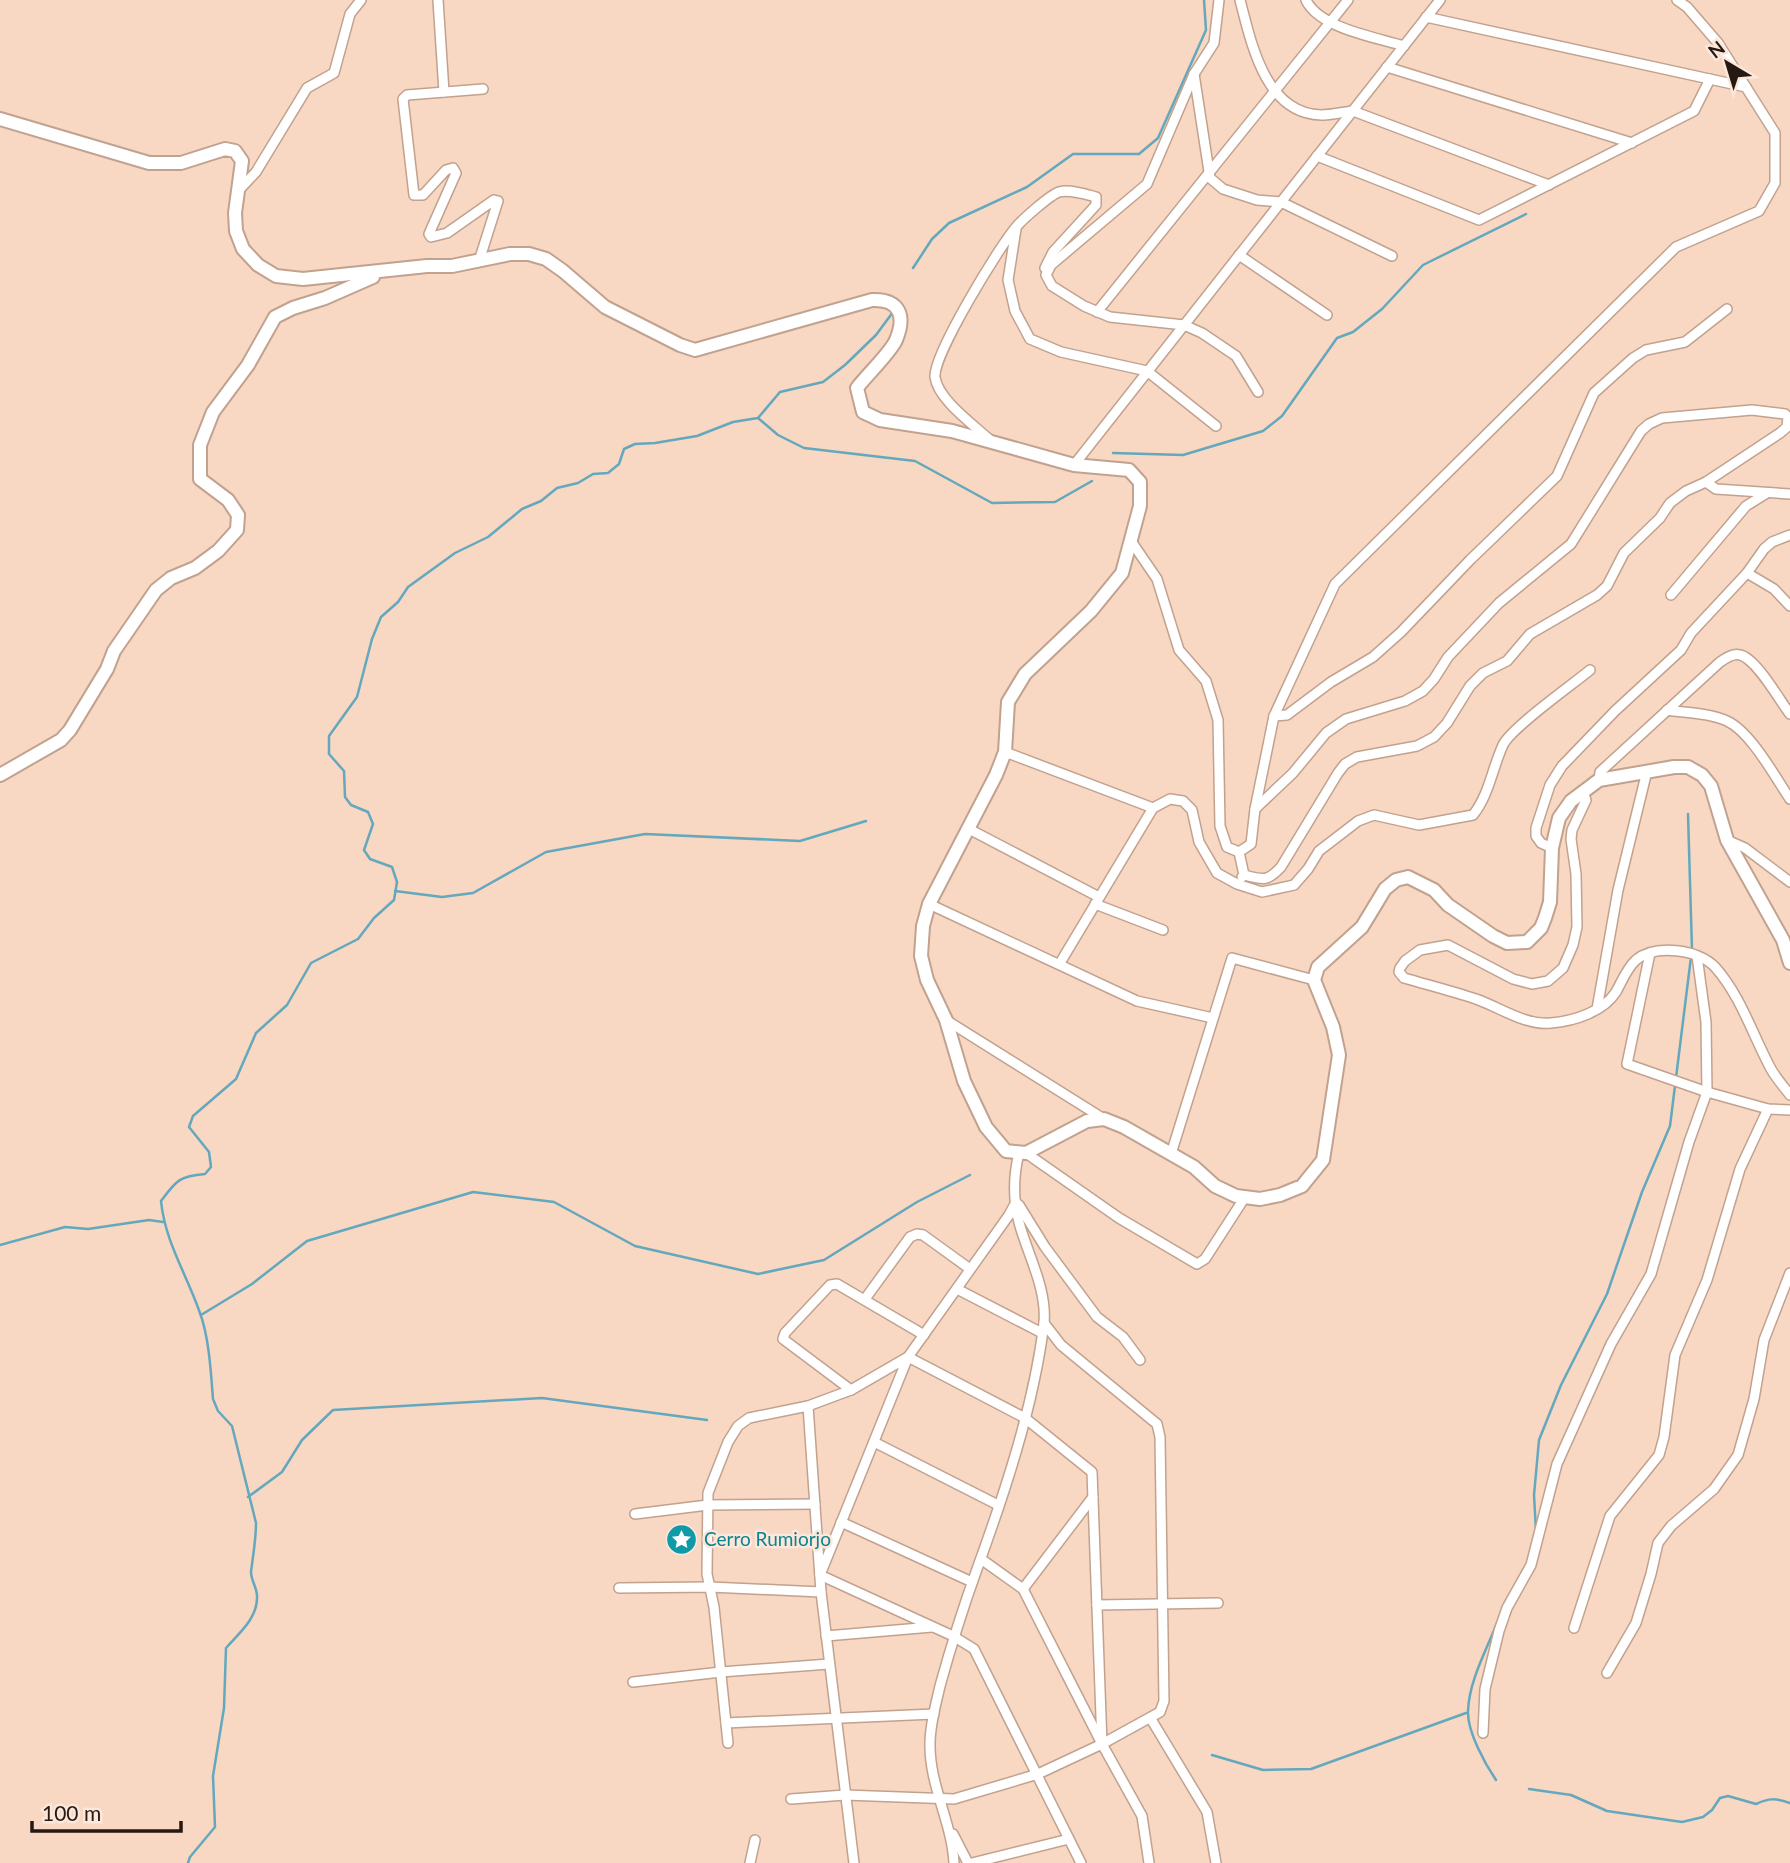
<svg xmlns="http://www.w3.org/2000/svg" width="1790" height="1863" viewBox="0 0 1790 1863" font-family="Lato,sans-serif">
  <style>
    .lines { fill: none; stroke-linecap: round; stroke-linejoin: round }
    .stream { stroke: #63a8bd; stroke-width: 2.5 }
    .street-casing { stroke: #c1a28f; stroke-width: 12 }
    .secondary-casing { stroke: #c1a28f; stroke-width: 16 }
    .street { stroke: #fff; stroke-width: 9 }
    .secondary { stroke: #fff; stroke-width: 12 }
    .labels { text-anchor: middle; stroke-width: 5; stroke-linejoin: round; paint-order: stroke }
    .culture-label { font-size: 19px; fill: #0d838f; stroke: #fce7db; text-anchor: start }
  </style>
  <rect width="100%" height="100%" fill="#f8d7c3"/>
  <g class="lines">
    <g class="stream">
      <polyline points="913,268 932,239 949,223 1027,187 1073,154 1139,154 1158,138 1206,30 1204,0"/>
      <polyline points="758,418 778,435 804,448 915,461 992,503 1055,502 1092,481"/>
      <polyline points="1113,453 1183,455 1263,431 1282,416 1337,338 1353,332 1382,309 1423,265 1526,214"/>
      <polyline points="1688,814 1692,950"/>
      <polyline points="395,891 442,897 473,893 546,852 645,834 800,841 866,821"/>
      <polyline points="0,1245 65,1227 88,1229 149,1220 163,1222"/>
      <polyline points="201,1315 252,1284 307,1241 473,1192 554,1202 635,1246 758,1274 824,1260 917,1202 970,1175"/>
      <polyline points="248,1497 282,1472 302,1440 333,1410 542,1398 707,1420"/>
      <polyline points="1536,1531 1534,1495 1539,1440 1561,1385 1607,1294 1642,1192 1670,1126 1691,957"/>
      <polyline points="1212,1755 1263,1770 1311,1769 1466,1713"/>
      <path d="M1496,1780C1485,1764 1467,1731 1468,1711C1469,1681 1486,1651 1497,1623"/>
      <path d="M1529,1789L1571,1795L1607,1811L1682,1822L1703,1817L1712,1810L1720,1798L1728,1796L1756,1804C1769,1798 1776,1798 1790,1803"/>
      <path d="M188,1863L190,1857L215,1827L213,1776L224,1708L226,1648C238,1634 257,1619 257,1598C258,1589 251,1581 251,1572C253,1555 256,1540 256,1523L232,1426L218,1411L213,1399C211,1373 209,1337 200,1313C187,1275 165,1242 161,1201C176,1181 179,1176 205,1174L211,1167L209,1152L189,1127L193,1116L236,1079L256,1033L287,1005L311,963L358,939L374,918L394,900L397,882L392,867L370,859L364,850L373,824L368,812L351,805L345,797L344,771L329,754V736L357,697L372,639L381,617L398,602L408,587L455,553L488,537L522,509L541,501L557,488L578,483L593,474L608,473L619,464L624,449L635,444L655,443L697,436L733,422L758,418L780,392L823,382L845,365L876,335L893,312"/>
    </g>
    <defs>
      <g id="street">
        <polyline points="438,0 444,92"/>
        <polyline points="1219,0 1214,43 1194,74 1147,184 1051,265 1046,275 1052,286 1084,306 1110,317 1184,325 1202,333 1236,356 1258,392"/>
        <path d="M1240,0C1251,42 1265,114 1321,115C1331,115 1343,112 1353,111L1549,185"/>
        <path d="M1306,0C1319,28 1375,37 1404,46"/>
        <polyline points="1426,17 1746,87"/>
        <polyline points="1387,67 1632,143"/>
        <polyline points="1194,74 1210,178 1223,189 1257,200 1281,202 1392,256"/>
        <polyline points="1317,156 1479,220 1694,111 1710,79"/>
        <polyline points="238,191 256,172 307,88 334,73 350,14 361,0"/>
        <polyline points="1016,229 1008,280 1015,311 1030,339 1061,352 1147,371 1216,426"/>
        <polyline points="1239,255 1327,315"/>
        <polyline points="479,261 498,201 494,200 447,233 431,237 429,234 456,173 453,168 446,170 423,195 414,195 403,99 407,95 483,89"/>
        <polyline points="1097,312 1348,0"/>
        <path d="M991,441C974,425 938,400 935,377C933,355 1000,245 1017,226C1023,219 1050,195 1059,192C1070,189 1085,194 1096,197V205L1053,252L1045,268"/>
        <polyline points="1074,465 1440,0"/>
        <polyline points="1706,482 1716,489 1790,494"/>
        <polyline points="1131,541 1157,579 1179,650 1206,681 1218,720 1220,826 1227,847 1239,852"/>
        <polyline points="1747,573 1774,589 1790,606"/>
        <polyline points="1671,595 1746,506 1767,493"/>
        <path d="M1667,710C1687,713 1709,713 1727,721C1751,732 1775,777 1790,799"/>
        <polyline points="1274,716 1287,715 1331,682 1373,657 1401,632 1470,560 1557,476 1594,393 1633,358 1646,350 1685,342 1727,309"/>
        <polyline points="1005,752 1153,808"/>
        <path d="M1599,780L1600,772L1720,662C1726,658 1733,653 1740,655C1756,658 1780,701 1790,714"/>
        <path d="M1583,792L1586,800L1572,830L1571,839L1576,874L1577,927L1573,945L1563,968L1548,981L1532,984L1513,979L1448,945L1420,950L1405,961L1400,968L1399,972L1404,978C1428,985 1452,991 1476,999C1499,1007 1526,1026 1551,1023C1574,1021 1603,1012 1616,992C1622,981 1627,968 1636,960C1655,944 1698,949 1715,967C1741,996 1753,1036 1771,1069C1776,1078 1784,1087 1790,1095"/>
        <polyline points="967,828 1099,897"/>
        <polyline points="1727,840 1745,848 1790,882"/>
        <polyline points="1552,848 1541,843 1536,836 1536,828 1550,785 1562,766 1615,711 1681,650 1691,633 1747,573 1764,549 1772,542 1790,535"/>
        <polyline points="1239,852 1251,844 1255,809 1274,716 1335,584 1676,247 1759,211 1775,183 1775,133 1718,43 1687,7 1677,0"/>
        <polyline points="1239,852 1244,875 1242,877"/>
        <path d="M1244,875C1263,880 1267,882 1281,867L1338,773L1345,764L1357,757L1417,746L1434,737L1447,723L1470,686L1483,673L1507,661L1530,634L1597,595L1607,586L1624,553L1660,518L1670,503L1686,491L1706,482L1780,433L1787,427L1788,417L1785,414L1752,410L1662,418L1649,424L1641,431L1571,544L1499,603L1448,657L1434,679L1423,691L1405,701L1346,719L1326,733L1293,773L1255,809"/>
        <polyline points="929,904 1137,1001 1213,1018"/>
        <polyline points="1095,904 1163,930"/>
        <polyline points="1650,953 1627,1064 1707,1092 1768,1109 1790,1110"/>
        <path d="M1060,963L1153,808L1170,799L1183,801L1192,810L1199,842L1217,873L1237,884L1262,892L1294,885L1308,869L1319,851L1358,821L1374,815L1419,825L1473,815C1489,795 1492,769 1503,745C1511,728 1572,685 1590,670"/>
        <polyline points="1597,1009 1618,890 1647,771"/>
        <polyline points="946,1020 1104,1119"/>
        <polyline points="1026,1153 1119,1218 1197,1264 1205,1259 1245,1197"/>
        <polyline points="1171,1154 1232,958 1314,980"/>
        <polyline points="1019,1205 1045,1247 1097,1317 1123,1337 1140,1360"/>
        <polyline points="957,1289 1042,1333"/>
        <polyline points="865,1299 910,1237 917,1234 923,1235 970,1269"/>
        <polyline points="851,1390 783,1339 785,1333 830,1285 837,1284 924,1335"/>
        <polyline points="808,1406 821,1592 854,1863"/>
        <polyline points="874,1442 998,1505"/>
        <polyline points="635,1514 708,1505 815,1504"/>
        <polyline points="841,1522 972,1582"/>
        <polyline points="981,1559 1023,1589 1102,1744 1142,1816 1149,1863"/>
        <polyline points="619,1588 710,1587 821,1592"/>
        <polyline points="1023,1589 1093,1497"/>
        <polyline points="1097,1605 1218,1603"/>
        <polyline points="1574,1628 1610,1516 1659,1455 1664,1437 1675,1355 1707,1280 1740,1169 1768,1109"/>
        <polyline points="826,1636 932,1627"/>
        <polyline points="1607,1673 1636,1623 1651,1574 1658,1543 1671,1526 1714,1489 1738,1455 1754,1399 1764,1340 1790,1273"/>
        <polyline points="633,1682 721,1672 829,1664"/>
        <polyline points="1151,1719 1207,1812 1216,1863"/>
        <polyline points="726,1723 934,1714"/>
        <polyline points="1483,1733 1485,1689 1499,1631 1507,1608 1531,1565 1557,1464 1611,1344 1651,1274 1689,1142 1707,1092 1706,1022 1697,956"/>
        <polyline points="728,1743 714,1607 707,1574 708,1493 728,1442 738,1426 749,1418 808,1406 851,1390 908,1357 1009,1215 1016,1202"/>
        <polyline points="791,1799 845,1795 954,1799 1038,1774 1102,1744 1160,1712 1164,1701 1160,1437 1157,1424 1061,1345 1044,1323"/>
        <polyline points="953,1834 968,1863"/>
        <polyline points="750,1863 755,1840"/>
        <path d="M954,1863C952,1822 929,1785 930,1743C930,1724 936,1704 940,1686C951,1646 963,1608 977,1569C1005,1492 1034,1405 1044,1323C1047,1290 1029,1257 1020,1226C1013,1202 1013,1177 1019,1153"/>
        <polyline points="972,1863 1069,1839"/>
        <polyline points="1081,1863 974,1649 953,1636 820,1575 908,1357 1025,1418 1092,1472 1102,1744"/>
      </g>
      <g id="secondary">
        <path d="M0,119L149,163H181L225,149L235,151L242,161L235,213L236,231L243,249L258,265L276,276L303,279L427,266H452L510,254H529L546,259L563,271L605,307L680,345L695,350L872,300C900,299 906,316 896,340C891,352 866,376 857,388L863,412L880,420L952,431L1074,465L1129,470L1140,482V506L1122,573L1091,611L1025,674L1008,702L1005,752L996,775L929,904L923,926L921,956L927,980L946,1020L964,1081L986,1127L1006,1151L1026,1153L1087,1121L1104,1119L1124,1127L1194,1167L1215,1186L1236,1196L1260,1199L1280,1195L1302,1186L1323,1160L1339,1055L1333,1027L1314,980L1318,967L1362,927L1385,889L1396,880L1408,877L1434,890L1448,905L1493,936L1507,943L1527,942L1541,928L1545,918L1550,902L1552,848L1559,818L1571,801L1599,780L1674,767H1688L1702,775L1711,786L1727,840L1783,940L1790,963"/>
        <polyline points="0,775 61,740 70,730 107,669 114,651 156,590 171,578 195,568 218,551 237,530 238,515 228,500 200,479 200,445 213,412 248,365 275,317 293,308 325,298 373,277"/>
      </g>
    </defs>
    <use href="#street" class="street-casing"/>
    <use href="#secondary" class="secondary-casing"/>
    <use href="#street" class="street"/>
    <use href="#secondary" class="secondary"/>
  </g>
  <defs>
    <symbol id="sight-disc" viewBox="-11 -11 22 22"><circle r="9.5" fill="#0f9aa8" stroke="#fce7db"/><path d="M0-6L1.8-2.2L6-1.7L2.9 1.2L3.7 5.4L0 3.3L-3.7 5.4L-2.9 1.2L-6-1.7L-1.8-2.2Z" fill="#fff"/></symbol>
  </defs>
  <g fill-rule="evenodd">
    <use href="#sight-disc" x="664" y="1522" width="35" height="35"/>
  </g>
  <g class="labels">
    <g class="culture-label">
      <text x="704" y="1546">Cerro Rumiorjo</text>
    </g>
  </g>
  <g transform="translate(1727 63) rotate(322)" stroke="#fce7db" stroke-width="5" paint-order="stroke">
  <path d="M0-5L12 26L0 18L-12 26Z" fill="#251912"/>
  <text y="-10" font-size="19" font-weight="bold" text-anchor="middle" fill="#251912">N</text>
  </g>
  <path d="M32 1821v10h149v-10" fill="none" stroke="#251912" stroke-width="3.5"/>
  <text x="42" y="1821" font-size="21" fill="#251912" stroke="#fce7db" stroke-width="5" paint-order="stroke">100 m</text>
</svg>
